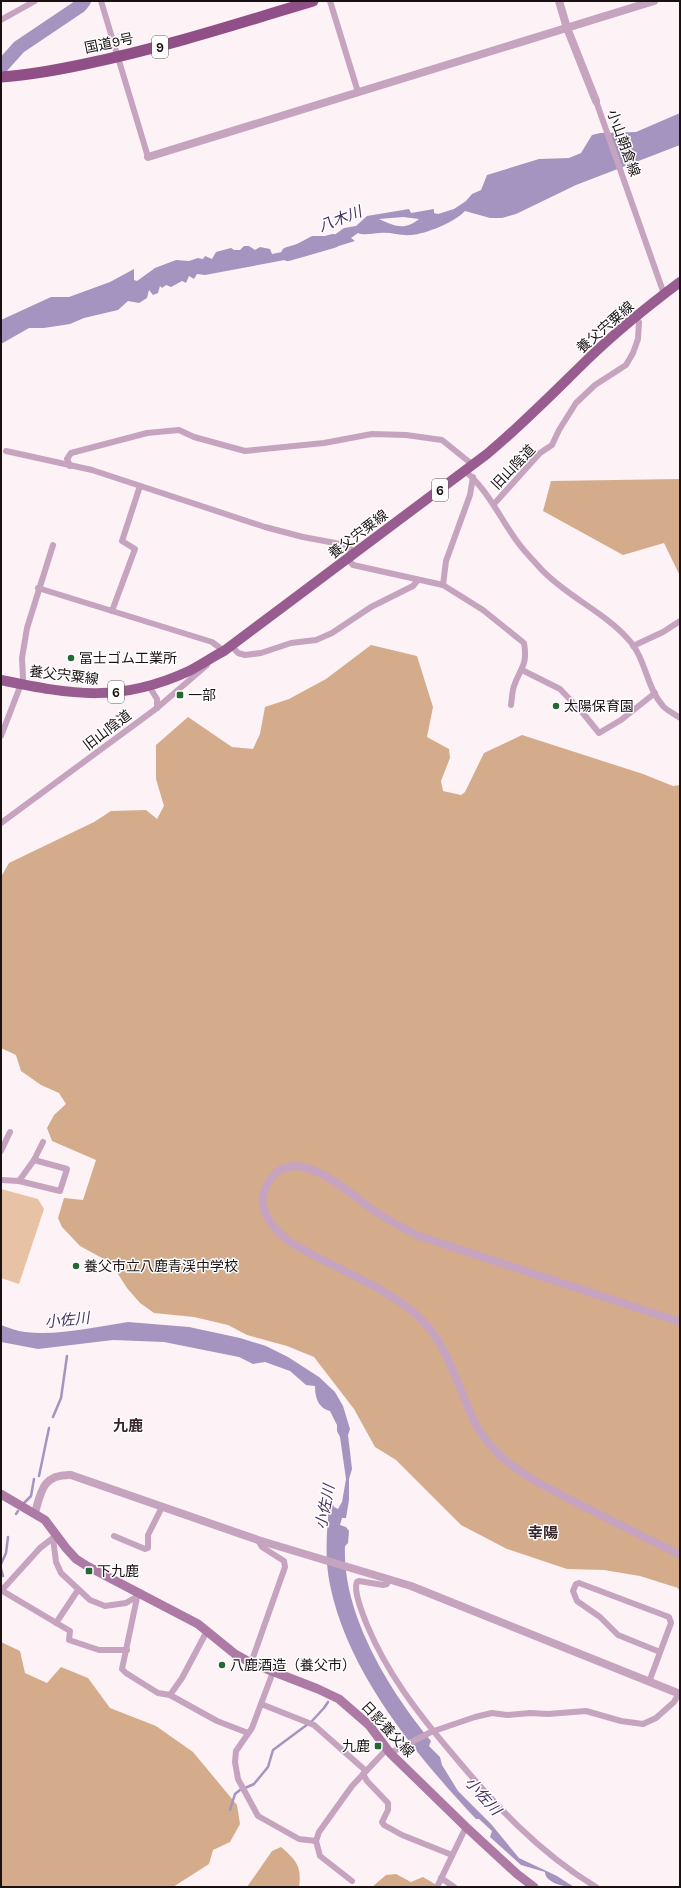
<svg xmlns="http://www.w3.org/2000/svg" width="681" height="1888" viewBox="0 0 681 1888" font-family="Karla,'Noto Sans JP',sans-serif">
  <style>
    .green { fill: #e8c2a4 }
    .forest { fill: #d4ac8b }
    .water { fill: #a594bf; fill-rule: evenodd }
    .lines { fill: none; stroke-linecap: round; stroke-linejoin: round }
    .stream { stroke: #a594bf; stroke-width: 2.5 }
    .river { stroke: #a594bf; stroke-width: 14 }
    .minor { stroke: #c6a3bf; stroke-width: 6 }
    .tertiary { stroke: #c6a3bf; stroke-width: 8 }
    .secondary { stroke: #ac7aa4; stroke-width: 9 }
    .primary { stroke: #995c90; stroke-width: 10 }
    .trunk { stroke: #904f87; stroke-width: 11 }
    .poi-dot { fill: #226936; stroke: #fff; stroke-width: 1.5 }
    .labels { text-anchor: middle; stroke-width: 3; stroke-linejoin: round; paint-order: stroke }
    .shield { fill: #fff; stroke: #5f585a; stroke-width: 1 }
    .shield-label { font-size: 13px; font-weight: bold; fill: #1a1113 }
    .street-label { font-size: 14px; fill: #1a1113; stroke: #fff }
    .poi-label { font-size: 14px; fill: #1a1113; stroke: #fff; text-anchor: start }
    .water-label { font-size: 15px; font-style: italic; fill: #472e65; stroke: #fff }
    .neighbourhood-label { font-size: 15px; font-weight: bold; fill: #39262b; stroke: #fff }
  </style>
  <rect width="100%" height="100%" fill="#fdf2f5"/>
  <polygon class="green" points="1,1189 38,1199 44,1209 19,1284 1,1278"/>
  <g class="forest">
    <polygon points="680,479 680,576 664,543 623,555 543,511 551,481"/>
    <polygon points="371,645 417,656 433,707 427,737 449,749 450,758 441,781 443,791 461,795 465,792 484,753 522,735 643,774 673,786 680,785 680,1593 678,1588 640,1576 604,1570 567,1569 507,1549 461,1525 396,1460 375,1447 354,1409 314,1357 287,1346 247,1335 228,1325 194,1317 154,1313 140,1303 127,1288 111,1263 80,1246 62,1227 58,1218 64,1198 83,1200 96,1160 52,1141 47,1128 54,1115 66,1104 59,1093 41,1085 21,1071 16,1055 1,1048 1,877 9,863 94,822 111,811 146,810 157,819 164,806 156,779 156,745 188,717 232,747 253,749 260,734 265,707 289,699 326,679"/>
    <polygon points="1,1642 20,1651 25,1673 47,1683 61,1667 88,1678 110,1708 156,1726 193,1752 237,1805 240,1824 230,1842 213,1850 209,1864 173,1887 1,1887"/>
    <path d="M281,1847C296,1860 302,1866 299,1887H247L272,1851Z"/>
    <polygon points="396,1874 411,1882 423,1877 440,1887 372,1887 386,1875"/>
  </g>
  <g class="water">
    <path d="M680,113V145L576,185L516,214L502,218H490L465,211C455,222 426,234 411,235C401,236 390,232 380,233C373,233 364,236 358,233L351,238L355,241L306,256L205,275L197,274L194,279L189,276L186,283L182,281L171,287L166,285L162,288L160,286L158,293L153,295L149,290L147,298L139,303L128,301L118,310L84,318L70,324L44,328H29L1,344V320L51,297H69L110,282L134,269V280L137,281L155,268L176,260L189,261L198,258L203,259L205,256L212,259L216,252L231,248L234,250H240L244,246H249L255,250L260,247L270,249L272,254L282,252L312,236H333L344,228L356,226L367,216L409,209L411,213L434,209V213L438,214L454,209L466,201L472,194L481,190L487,175L539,159L569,158L581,153L592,135L600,133L636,132ZM403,217L419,219C405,231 394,226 379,219Z"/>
    <path d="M128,1322L189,1327L240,1338L266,1346L288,1357L319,1377L335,1392L343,1406L350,1429L348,1435L352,1469L349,1479V1500L346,1518H342L340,1525L346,1527L349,1531L348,1543L345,1546C342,1614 389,1690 431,1741L429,1746L440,1757L442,1765L458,1791L491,1824L519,1858L557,1876L574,1887C565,1887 545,1883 545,1872L521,1865L490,1837L492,1831L479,1819H476C416,1755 348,1673 330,1585C324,1556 327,1527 330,1498L334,1507L338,1509L342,1502L346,1479L340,1437L337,1431V1425L330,1411C318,1408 315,1397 315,1386L306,1385L290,1371L265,1362L253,1364L239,1357L164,1342L113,1340L38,1349L1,1342V1325C9,1328 17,1331 25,1332C58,1336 95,1327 128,1322Z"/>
  </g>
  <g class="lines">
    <g class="stream">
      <polyline points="53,1417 61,1398 67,1356"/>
      <polyline points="39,1476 49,1428"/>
      <polyline points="24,1503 31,1496 34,1479"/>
      <polyline points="16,1514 18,1511"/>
      <polyline points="1,1564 6,1553 8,1537"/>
      <polyline points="1,1569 3,1576"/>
      <polyline points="312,1721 324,1708 328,1702"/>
      <polyline points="245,1788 254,1784 268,1767 273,1750 308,1724"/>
      <polyline points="230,1810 235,1794 240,1790"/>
    </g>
    <g class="river">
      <polyline points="1,67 19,47 80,6 84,1"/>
      <polyline points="288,254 333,241"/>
    </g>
    <g class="minor">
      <polyline points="101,1 148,157"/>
      <polyline points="330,1 358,92"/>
      <polyline points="1,20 35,1"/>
      <polyline points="596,101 664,294"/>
      <path d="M6,451L92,470L265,527L303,537L346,545L351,549L348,559L353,565L443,585L483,610L524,643C528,666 520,668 514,686C512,692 512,699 511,705"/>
      <polyline points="70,466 67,459 71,453 147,433 179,430 194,437 245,451 324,443 372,434 406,435 442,440 473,465"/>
      <path d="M465,471C489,491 500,519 519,544C525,552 533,560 541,569C566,596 603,611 628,639C646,658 646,687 663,706C667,711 675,714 680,718"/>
      <polyline points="494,504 540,453 552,445 559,430 576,403 595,385 626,365 633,353 638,339 639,322 635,317"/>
      <polyline points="443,585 446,561 470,495 473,477"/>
      <polyline points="38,588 212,642 224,651 222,652"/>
      <polyline points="112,611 135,549 122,541 140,486"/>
      <polyline points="231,645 238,653 245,655 261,653 291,643 316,640 332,633 371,607 413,586 418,580"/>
      <polyline points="633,646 663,632 680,621"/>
      <polyline points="522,670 560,689 582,712 599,733 621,720 655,693"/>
      <polyline points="149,686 157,699 157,708"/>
      <polyline points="1,736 23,679 22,658 27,628 53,545"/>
      <polyline points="1,823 157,708 207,665"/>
      <polyline points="1,1151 10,1132"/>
      <polyline points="1,1180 19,1181 60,1191 67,1169 34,1160"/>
      <polyline points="19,1181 34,1160 43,1142"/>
      <polyline points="57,1536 53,1538 56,1562 61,1573 90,1600 105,1606 126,1603 136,1597"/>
      <polyline points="114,1536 145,1549 148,1548 148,1535 162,1507"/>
      <path d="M389,1579L387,1584L383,1585L359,1581L357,1582C353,1591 363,1615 367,1625C387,1673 417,1712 450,1751C493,1803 538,1852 596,1887"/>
      <polyline points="1,1590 70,1631 69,1640 99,1650 127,1650"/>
      <polyline points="2,1590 40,1548 53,1538"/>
      <polyline points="138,1593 122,1669 126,1673 158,1693 170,1695"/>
      <polyline points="56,1623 78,1590"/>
      <polyline points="207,1631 182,1678 170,1695 217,1721 248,1733"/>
      <polyline points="251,1663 285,1567 284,1561 262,1547 258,1540"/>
      <polyline points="273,1672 252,1728 236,1751 235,1762 238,1779 258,1816 299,1839 316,1841"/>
      <polyline points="649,1682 671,1623 669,1617 579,1583 576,1584 573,1591 577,1601 600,1617 618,1635 660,1652"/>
      <polyline points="261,1704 314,1725 366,1771"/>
      <polyline points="390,1753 431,1732 475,1717 492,1713 507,1715 530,1713 548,1714 586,1711 621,1721 643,1724 656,1718 674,1702 679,1693"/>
      <polyline points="363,1774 367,1781 388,1803 388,1810 382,1822 384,1825 402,1835 452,1855"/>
      <polyline points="441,1878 454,1887"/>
      <polyline points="352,1881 320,1856 316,1841 319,1832 352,1786 387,1749"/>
      <polyline points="437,1887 466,1827"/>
    </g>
    <g class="tertiary">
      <polyline points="559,1 567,28 596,101"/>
      <polyline points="148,157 654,1"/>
      <path d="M680,1322L419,1236C402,1228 385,1218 369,1207C348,1192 298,1145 272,1177C266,1184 261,1196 263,1205C266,1219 273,1228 284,1237C293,1245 304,1250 315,1256C346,1272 394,1293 419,1317C451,1348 458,1391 478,1429C507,1472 543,1485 587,1508C618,1524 649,1539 680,1555"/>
      <path d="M35,1513C41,1491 43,1474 71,1475L258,1540L411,1586L680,1694"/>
    </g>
    <polyline class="secondary" points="1,1494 45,1520 66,1548 76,1559 87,1566 198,1624 235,1654 251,1663 318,1689 339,1699 369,1725 390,1753 466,1827 517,1874 534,1887"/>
    <path class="primary" d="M1,680C73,695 120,703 189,671C201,665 212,657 224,651L487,454C523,424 555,391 589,358C617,331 648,306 680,282"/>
    <path class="trunk" d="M1,77C29,75 57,70 85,64C162,48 237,24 313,1"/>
  </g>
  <g class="poi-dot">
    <circle cx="71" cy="658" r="4"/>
    <rect x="176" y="691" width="8" height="8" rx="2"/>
    <circle cx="556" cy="706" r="4"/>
    <circle cx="76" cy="1266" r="4"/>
    <rect x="85" y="1567" width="8" height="8" rx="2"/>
    <circle cx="222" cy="1665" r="4"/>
    <rect x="374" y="1742" width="8" height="8" rx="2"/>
  </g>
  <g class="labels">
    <g class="shield">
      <rect x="152" y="36" width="16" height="22" rx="3"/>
      <rect x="432" y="479" width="16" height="22" rx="3"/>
      <rect x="108" y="681" width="16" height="22" rx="3"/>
    </g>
    <g class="shield-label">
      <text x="160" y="52">9</text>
      <text x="440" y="495">6</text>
      <text x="116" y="697">6</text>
    </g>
    <g class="street-label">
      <text transform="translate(109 43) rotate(-12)" y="5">国道9号</text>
      <text transform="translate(624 143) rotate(70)" y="5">小山朝倉線</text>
      <text transform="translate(605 327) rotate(-41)" y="5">養父宍粟線</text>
      <text transform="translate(513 467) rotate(-46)" y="5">旧山陰道</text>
      <text transform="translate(358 534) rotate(-37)" y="5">養父宍粟線</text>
      <text transform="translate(64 675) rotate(7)" y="5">養父宍粟線</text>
      <text transform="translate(107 730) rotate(-37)" y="5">旧山陰道</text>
      <text transform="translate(388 1729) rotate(47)" y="5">日影養父線</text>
    </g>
    <g class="poi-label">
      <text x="79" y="663">冨士ゴム工業所</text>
      <text x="188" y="700">一部</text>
      <text x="564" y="711">太陽保育園</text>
      <text x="84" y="1271">養父市立八鹿青渓中学校</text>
      <text x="97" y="1576">下九鹿</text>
      <text x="230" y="1670">八鹿酒造（養父市）</text>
      <text x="370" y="1751" text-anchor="end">九鹿</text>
    </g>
    <g class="water-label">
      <text transform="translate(340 219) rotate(-21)" y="5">八木川</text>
      <text transform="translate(67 1320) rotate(-6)" y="5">小佐川</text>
      <text transform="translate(325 1507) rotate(-79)" y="5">小佐川</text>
      <text transform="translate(483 1796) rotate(48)" y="5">小佐川</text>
    </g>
    <g class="neighbourhood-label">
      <text x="128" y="1431">九鹿</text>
      <text x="543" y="1538">幸陽</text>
    </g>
  </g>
  <rect width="681" height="1888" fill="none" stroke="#1a1113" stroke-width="4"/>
</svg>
